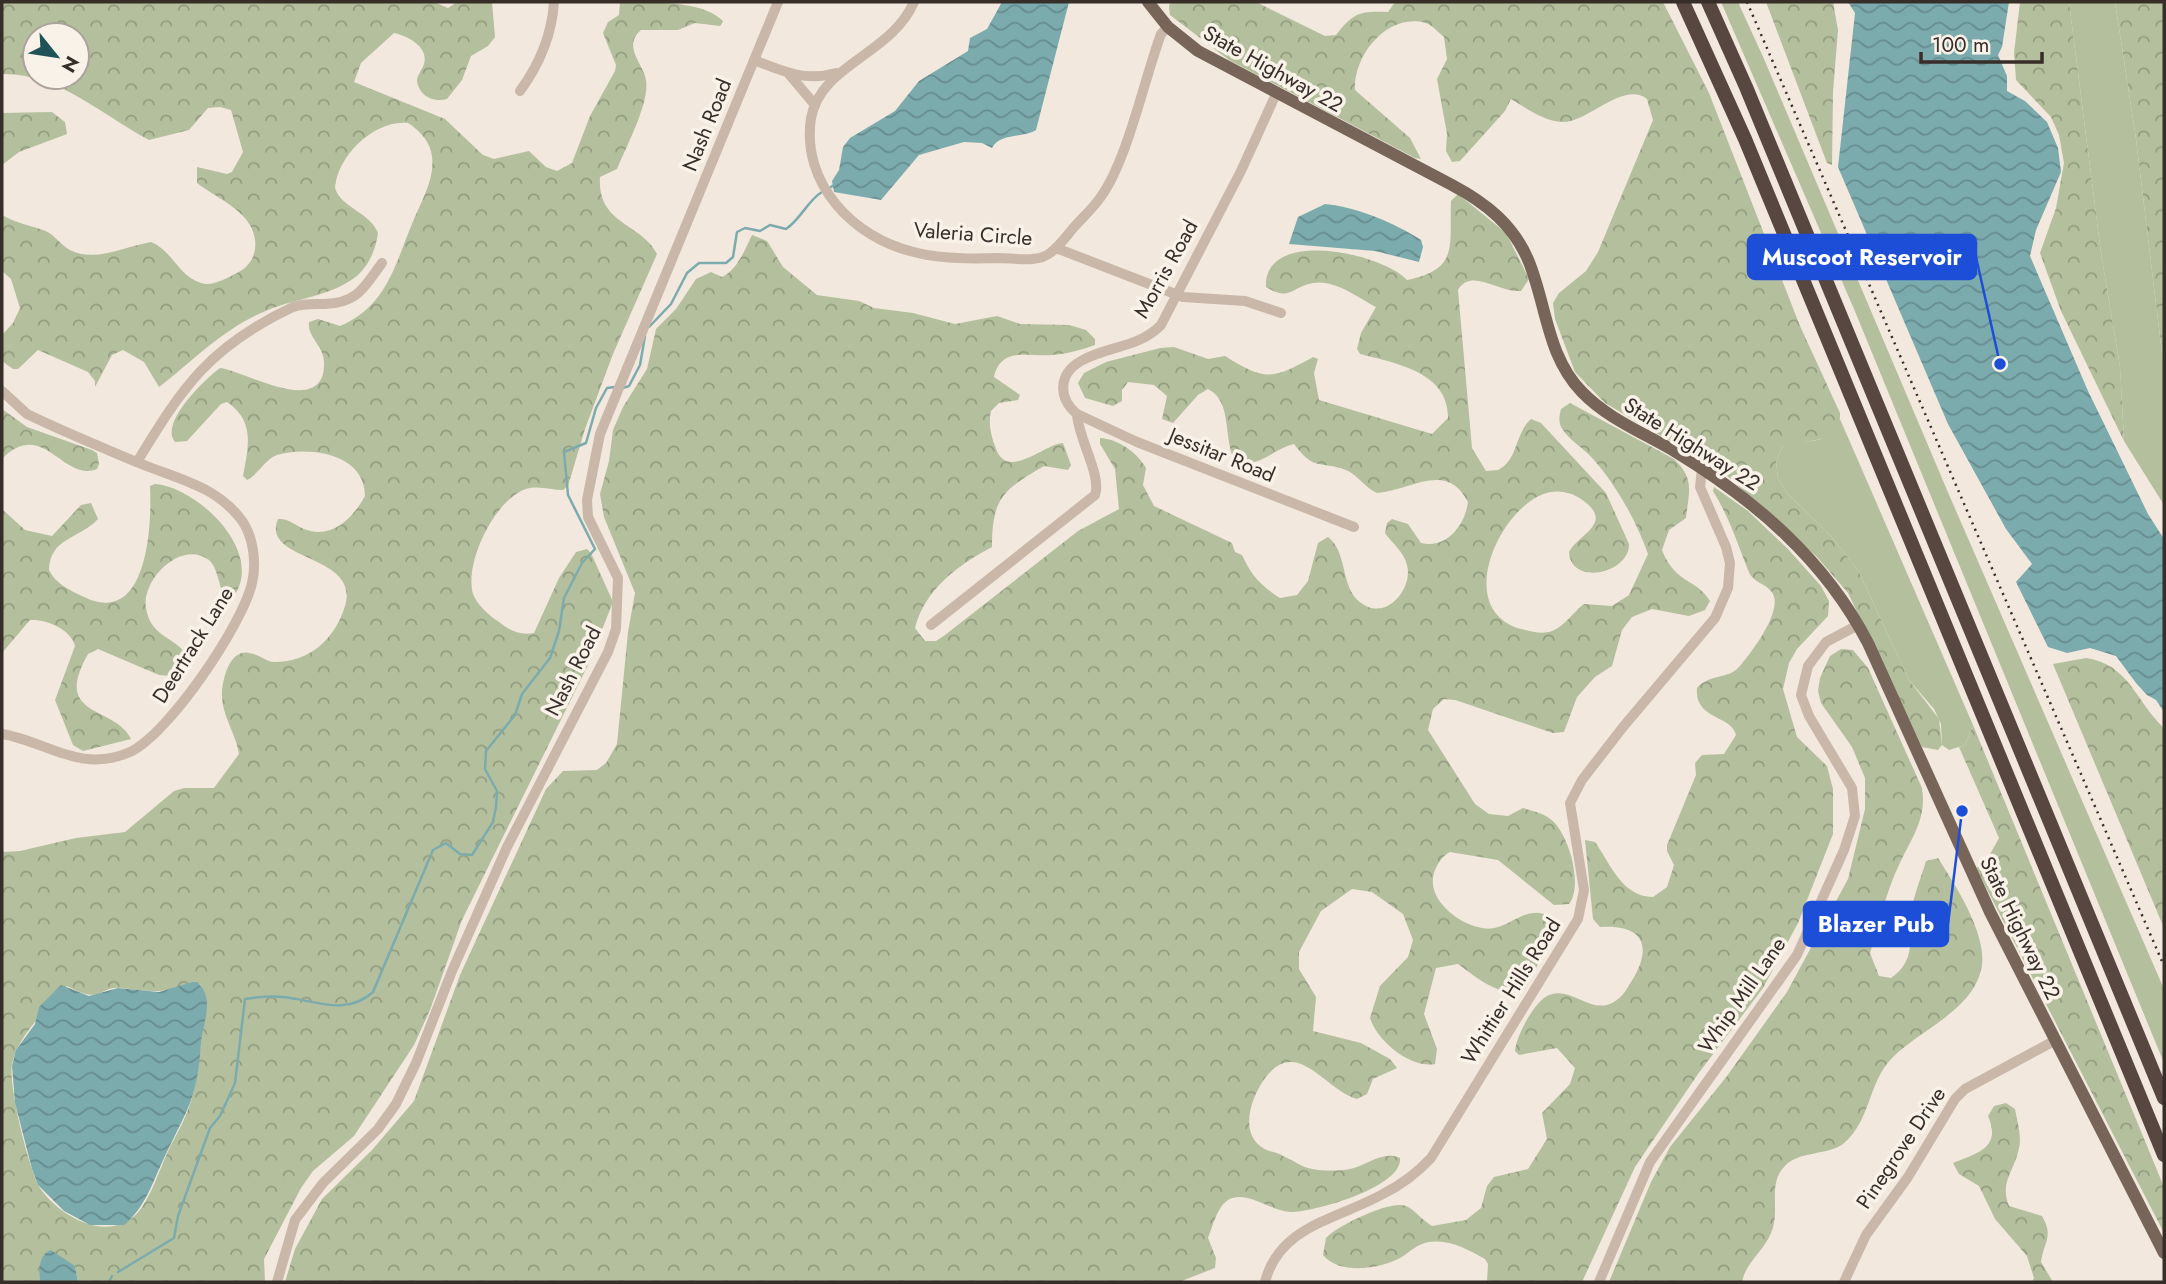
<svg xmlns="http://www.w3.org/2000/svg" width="2166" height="1284" viewBox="0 0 2166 1284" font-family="Jost,sans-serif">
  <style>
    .green { fill: #b4c09d }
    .forest { fill: url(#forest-crowns); fill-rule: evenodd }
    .water { fill: url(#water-waves) }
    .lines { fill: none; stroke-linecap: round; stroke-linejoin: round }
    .stream { stroke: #7cabae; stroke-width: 2.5 }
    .minor { stroke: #c9b8a9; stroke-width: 10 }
    .major { stroke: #78655a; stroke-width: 12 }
    .highway { stroke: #574740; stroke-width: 14 }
    .rail { stroke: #372d29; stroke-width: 2.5; stroke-dasharray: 2 5; stroke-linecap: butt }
    .labels { text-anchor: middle; stroke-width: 7; stroke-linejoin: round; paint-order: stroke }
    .street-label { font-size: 21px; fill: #372d29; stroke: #f9f2e9 }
    .leader { fill: none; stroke: #1d4ed8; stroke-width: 2.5 }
    .callout-dot { fill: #1d4ed8; stroke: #f9f2e9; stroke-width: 2.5 }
    .callout { fill: #1d4ed8; stroke: #1d4ed8; stroke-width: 2.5 }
    .callout-label { font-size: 23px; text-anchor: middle; font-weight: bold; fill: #fff }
  </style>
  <defs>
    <pattern id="forest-crowns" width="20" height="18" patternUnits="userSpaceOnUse" patternTransform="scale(1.75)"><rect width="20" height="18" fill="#b4c09d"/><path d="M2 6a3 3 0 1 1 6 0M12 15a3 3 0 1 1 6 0" fill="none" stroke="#939c80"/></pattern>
    <pattern id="water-waves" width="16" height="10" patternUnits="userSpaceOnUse" patternTransform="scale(1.75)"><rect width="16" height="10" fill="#7cabae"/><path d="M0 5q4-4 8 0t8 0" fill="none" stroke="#668c8e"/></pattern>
  </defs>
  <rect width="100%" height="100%" fill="#f2e8dd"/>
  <g class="green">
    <polygon points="1721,2 1738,2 1764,59 1950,497 2164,989 2164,1063 1854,309"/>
    <polygon points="2069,2 2115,2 2136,139 2164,370 2164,505 2124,441 2120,367 2101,253"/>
    <path d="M1840,419L1973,725L1965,745L1949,750L1942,745L1941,724L1934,709L1909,680L1859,572L1831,536L1787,493L1778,478L1776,462L1782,447C1802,435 1824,452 1840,419Z"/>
  </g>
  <g class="forest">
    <path d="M2,2H434L448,8L457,2H492L495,37L488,46L471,56L462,80L447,99C433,103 418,95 417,80C418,74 422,70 424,64C429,47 408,36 394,33L361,63L354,82L445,119L483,155L494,159L529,151L546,167L557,171L572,163L590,116L615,71L616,65L603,33L608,22L619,15L620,2C650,2 703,0 723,21L720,26L695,23L678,30H641C622,47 643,63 646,80C650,102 626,147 617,169L600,177C597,225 642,223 657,254L613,354L585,429L568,486L563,490C551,490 539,485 526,489C495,499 464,563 473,594C477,605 490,616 499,622C509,630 520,636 534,633L559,578L576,552L587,549L591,553L613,602L588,665L462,920L430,1010L414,1045L354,1136L313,1171L301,1188L264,1259L265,1282H78L75,1266L39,1272L40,1282H2V852L20,851L76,838L125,832L174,791L184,788H214L239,754C236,733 221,715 222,692C223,678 230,649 249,653C258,654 266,661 274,662C310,662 335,639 345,606C361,553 260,562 278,519C288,518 295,525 304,529C332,540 353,518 365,496C365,453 308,446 277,455C265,459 259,474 247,480L243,476C248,447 256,422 227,402L221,404L187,441L175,442C159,423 205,379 220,368C245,371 326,420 324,362C324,346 307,337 309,322L318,319L340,326C386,307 395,265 412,224C420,203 435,180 432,157C431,142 419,130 408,123C375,119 337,156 335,188C341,208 370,212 378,233C376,248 370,264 358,275C333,296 297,298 268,310C226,326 194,360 159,387L144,362L123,350L112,355L95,387V381L88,372L38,350L18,369H13L2,361V335L13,323L20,308L11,279L2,271V215C16,223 29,225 43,230C55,234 60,245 70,250C95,263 126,246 151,242C172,250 178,276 201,283C212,287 227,278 237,273C247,268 253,261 255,249C259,214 220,201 197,183V167L227,174L232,172L243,152L231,110L220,107L208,108L189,130L149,140C102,115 58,73 2,74ZM35,35H77V77H35ZM192,982L201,985C207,1012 204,1017 201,1043C196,1086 194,1104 172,1143C161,1163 150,1205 132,1218C101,1241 58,1214 40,1188C29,1170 8,1085 12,1064C18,1035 48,1008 67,986C103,1006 98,985 123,988C150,992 165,994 192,982Z"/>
    <path d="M1172,2H1256L1325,36L1336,35C1354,12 1360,11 1388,12L1395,2H1663L1709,93L1800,326L1840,413C1842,448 1798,438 1782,447L1776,462L1778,478L1787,493L1831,536L1859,572L1909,680L1939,719L1942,745L1938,750L1922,747L1848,593L1817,557L1724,473L1605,403L1575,372L1555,319L1553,303L1559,293L1586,271L1598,252L1653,120L1647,99C1623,80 1587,124 1561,122C1543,121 1526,108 1511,99L1505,111L1460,161L1452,162L1446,151L1447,134L1437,79L1447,59L1444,37C1438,32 1433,26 1426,23C1388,12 1353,55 1355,90L1410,138L1421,159L1415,158L1229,60L1170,15L1169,5Z"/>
    <polygon points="1766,2 1833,2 1838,30 1833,92 1832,165 1827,163"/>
    <polygon points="2020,2 2069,2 2101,253 2120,367 2124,441 2061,311 2040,253 2056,208 2064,163 2059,135 2051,117 2016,80 2014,53"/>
    <polygon points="2115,2 2164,2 2164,370 2136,139"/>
    <polygon points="52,112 65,122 67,134 19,152 2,165 2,113"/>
    <path d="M1458,194L1506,233L1529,279L1521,291C1499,293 1471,267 1458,290L1472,448L1486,471L1498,470C1518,461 1515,433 1531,419L1541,423L1606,493L1629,544C1630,573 1571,587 1569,552C1579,533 1616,523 1581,499C1573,493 1561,490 1551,492C1503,500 1450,609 1521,629C1531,631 1542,635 1552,631C1565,626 1573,612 1584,604L1612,606L1629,595L1648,554C1637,522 1616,485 1594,460C1585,449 1570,441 1563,430C1558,423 1559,417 1561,409L1570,403L1674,459C1695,479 1689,491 1686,518L1669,530L1662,550C1675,584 1696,578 1710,601L1705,610L1689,616L1652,609L1632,617L1622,630L1612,666L1595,677L1577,697L1564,732L1553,733L1455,700L1444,699L1433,709L1428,730L1475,804L1489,814L1508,816L1523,808C1531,811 1542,813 1549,818C1568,830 1584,885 1569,904L1554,905L1498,860L1450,852C1442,856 1437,864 1434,873C1426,899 1458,924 1482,928C1508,934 1526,900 1552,918L1557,928L1525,989C1502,1000 1476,977 1458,964L1436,968L1424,1014L1437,1049L1435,1064C1411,1069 1377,1041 1370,1018L1380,986L1408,957L1413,940L1403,914L1372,892L1352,889L1321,911L1299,952V969L1316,997L1313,1031L1361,1043L1390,1059L1397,1068L1373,1079L1367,1094L1357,1099C1324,1090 1296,1033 1263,1081C1251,1099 1239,1133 1263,1148C1269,1152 1277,1152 1283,1156C1293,1160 1301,1167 1312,1169C1324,1171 1338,1171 1350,1169C1366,1166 1383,1150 1400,1158C1403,1187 1314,1212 1291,1212C1272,1212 1246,1189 1228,1200C1217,1207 1213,1226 1208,1238L1216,1258L1215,1268L1179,1282H285L295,1249L322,1199L372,1150L414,1101L460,975L546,789L563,771L597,770L606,763L617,744L628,632L635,593L604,517L600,494L609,461L613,430L623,407L647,369L656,329L676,309L696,279L711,272L722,277C737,270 745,250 752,235L767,241L783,267L817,295L859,301L874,308L913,313L955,324L997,316L1020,324L1069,325L1086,330L1095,339V345C1082,350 1066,354 1052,355C1028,357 1001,346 994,377L1020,395L1018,400L999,403L991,411C988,424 991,436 996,449C1008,481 1044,444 1063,443L1071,465L1068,470L1044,466C1003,490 992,498 992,547C958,565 925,589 915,628L925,641H936L945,635L1078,531L1119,509L1115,469L1100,444V438C1118,439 1137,452 1146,468L1143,485L1154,506L1232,543L1235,552L1242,555C1251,575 1261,586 1280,598L1297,595L1308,581L1318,543L1328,537C1350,554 1338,592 1366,606C1390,618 1413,586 1407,565C1404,552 1392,543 1385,533L1387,523L1392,519L1408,524L1421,543C1447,549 1465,525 1468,502C1446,460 1411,491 1377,493C1365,488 1358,475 1346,470C1319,460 1315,472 1294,444C1273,449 1260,468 1236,462C1222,442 1234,402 1208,389L1198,395L1173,423L1162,419L1167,396L1154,385L1128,382L1122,390V401L1113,406L1085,398L1078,383L1084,373L1106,362L1160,348L1174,347L1208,359L1225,356C1265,381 1272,380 1313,357L1318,359L1314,373L1319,400L1432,434L1448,418C1449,372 1395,363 1360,354L1357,349L1361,333L1376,307C1359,298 1334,279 1313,283C1291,287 1290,302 1266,287C1263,228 1381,252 1407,280C1460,269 1449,246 1451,201Z"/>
    <path d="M2,409L27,427L92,450L97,453L99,464L97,469C63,483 43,417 2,459Z"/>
    <path d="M155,484C197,487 265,551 234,596L223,594C219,584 217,567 209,560C181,539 141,580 146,608C151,640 179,636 189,660L171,676L159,675L98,649L88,654C51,719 115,705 131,739L83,751L73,745L55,700L75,646C71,629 46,619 30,620L2,653V509L25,530L52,536L81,505L91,503L98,519C80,539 50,537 49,570C55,583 69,590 82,596C148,630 152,525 150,486Z"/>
    <path d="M1714,487L1748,511L1788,549L1821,586L1829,601L1828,616L1797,649L1789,663L1783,689L1797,737L1827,766L1833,789V834L1798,923L1763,988L1698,1074L1635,1167L1582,1282H1487L1488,1264L1485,1259C1467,1249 1450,1239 1429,1242C1417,1244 1410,1252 1400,1258C1380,1269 1339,1275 1323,1255L1326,1238C1337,1226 1390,1200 1406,1206C1415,1210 1423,1221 1432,1226L1466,1220L1481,1208L1487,1186L1494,1177L1528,1169L1547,1139L1542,1113L1570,1084L1575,1068L1557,1048L1519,1055L1515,1051C1516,1036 1534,1003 1547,996C1572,983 1593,1020 1618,999C1624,995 1627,988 1631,982C1654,946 1643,924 1600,927L1593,919L1585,840L1595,842C1610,863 1622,897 1653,897L1667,887L1674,865L1667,851V845L1696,775L1695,763L1702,755L1724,754L1736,735C1732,715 1694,720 1697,688C1709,674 1729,679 1739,667C1751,653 1786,608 1771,591C1763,582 1753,583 1748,570C1737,542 1729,517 1713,491Z"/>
    <path d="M1841,649L1853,650L1868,668L1922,788C1927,820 1911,838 1899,865C1886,892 1879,924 1870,953L1879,976L1891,978C1916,961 1909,940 1911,914C1913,897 1921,878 1926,861L1938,858C1955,885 1986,932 1982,965C1975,1010 1922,1028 1892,1058C1868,1082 1871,1121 1843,1144C1827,1156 1799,1150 1784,1167C1767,1185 1781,1211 1771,1233C1764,1251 1746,1262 1742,1282H1609L1651,1182L1670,1147L1727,1076L1787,992L1848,879L1865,809V778L1852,747L1821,703L1818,691L1820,678L1830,656Z"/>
    <path d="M2086,658C2129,664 2136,702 2164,728V928L2053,664Z"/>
    <polygon points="1973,725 2164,1187 2164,1233 1976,868 1985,863 1999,838 1959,747 1965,745"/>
    <path d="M2006,1103L2015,1109C2017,1120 2022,1137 2019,1148C2015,1171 1999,1181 2009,1206L2042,1216C2054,1237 2044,1241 2041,1262L2053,1282H2032L2034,1278L2027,1256L1995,1219L1979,1186L1959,1174L1953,1163C1977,1153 2002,1148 1988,1116L1994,1106Z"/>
  </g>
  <g class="water">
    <path d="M1002,2H1069L1036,130C1023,138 1000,133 992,148L982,143L964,142L919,155L881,200L834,192L832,181L839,170L843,147L850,138L895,111L919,81L968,51L970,38L987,29Z"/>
    <polygon points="1848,2 2009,2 2002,47 1998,55 2007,76 2007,91 2025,101 2047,122 2058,148 2061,172 2036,230 2030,256 2088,391 2148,514 2164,539 2164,712 2156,700 2147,695 2136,683 2116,656 2090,648 2067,653 2048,647 2016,582 2032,564 2006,529 1948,424 1838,167 1855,13"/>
    <path d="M1325,204C1357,207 1395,223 1421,240L1423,247L1419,262L1375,251L1289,244L1298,217Z"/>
    <path d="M192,982H197C216,998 202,1025 201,1044C197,1099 188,1108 165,1156C153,1181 146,1207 124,1225H90L64,1211L38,1185L32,1169L15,1103L12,1066L16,1050L35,1024L39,1007L61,985L89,996L118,988L159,992Z"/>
    <path d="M51,1250L75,1266L78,1282H40C38,1271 39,1254 51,1250Z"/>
  </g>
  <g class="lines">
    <g class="stream">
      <polyline points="828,189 834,185"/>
      <path d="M649,327L671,304L687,273L699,263H726L733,257L737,232L745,228L760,231L770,225L786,229C801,219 808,200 822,192"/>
      <polyline points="623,388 629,386 640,365 645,336"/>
      <path d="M118,1272L174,1238L178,1216L210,1128L220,1116L235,1083L245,999C257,997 270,996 283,997C315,1000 345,1017 373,992L433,850L446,843L460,854L472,855L493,822L496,807L497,791L485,769L486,751L515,715L522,694L550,658L559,631L564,598L582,563L595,549L568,495L564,452L586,443L596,408L607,388L615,387"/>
      <polyline points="109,1282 112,1276"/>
    </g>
    <g class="minor">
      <path d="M914,2C891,55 821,64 811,118C801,183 853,238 914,252C939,259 972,259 998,258C1014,258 1038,263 1050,253C1060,246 1067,235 1075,226C1083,217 1093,208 1100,198C1127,162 1144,80 1161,34L1168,27"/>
      <path d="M754,60C781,71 806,82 836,73"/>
      <polyline points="789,74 815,105"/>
      <path d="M520,91C539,65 552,34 554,2"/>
      <polyline points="1056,248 1183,297 1245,301 1281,313"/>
      <path d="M2,391L27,414C64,432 101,447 139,463C175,478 214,485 240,518C253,534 257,562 252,583C243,624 168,735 130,752C80,774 46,741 2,734"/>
      <polyline points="1077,414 1137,442 1354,527"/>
      <path d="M137,462C183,386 210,346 293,307C303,303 314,304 325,304C358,303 364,287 382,263"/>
      <path d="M931,625L1095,495C1102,476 1078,438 1077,414C1058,398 1058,374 1081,361C1107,346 1139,348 1161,325L1241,171L1276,94"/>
      <polyline points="277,1282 295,1220 323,1183 378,1129 396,1104 416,1063 452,971 507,847 608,652 616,629 618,578 588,517 587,500 600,434 778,2"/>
      <path d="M1265,1282C1279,1226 1338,1219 1383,1194C1401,1185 1417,1173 1431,1158L1578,919L1584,890L1570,803L1582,780L1623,727L1715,618L1728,588L1730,563L1726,547L1700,487L1702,469"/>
      <polyline points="1599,1282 1650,1162 1797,955 1844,850 1855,816 1852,788 1809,716 1801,695 1808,666 1826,642 1858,625"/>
      <polyline points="1844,1282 1866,1235 1908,1177 1955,1099 1965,1089 2054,1041"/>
    </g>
    <path class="major" d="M1148,2L1168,27L1198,51L1452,185C1486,203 1514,225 1529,262C1547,307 1547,356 1582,392C1608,419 1644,433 1676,452C1755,500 1825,560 1868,643L1990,912L2164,1253"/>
    <g class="highway">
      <polyline points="1683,2 1745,139 2164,1155"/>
      <polyline points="1708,2 1746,87 2164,1098"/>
    </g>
    <polyline class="rail" points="1747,2 2164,966"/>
  </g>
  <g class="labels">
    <g class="street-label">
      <text transform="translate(1273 69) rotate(29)" y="7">State Highway 22</text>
      <text transform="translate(707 125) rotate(-68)" y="7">Nash Road</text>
      <text transform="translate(973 234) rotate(4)" y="7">Valeria Circle</text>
      <text transform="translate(1166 269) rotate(-61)" y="7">Morris Road</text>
      <text transform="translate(1692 444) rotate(32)" y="7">State Highway 22</text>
      <text transform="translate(1222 455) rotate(22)" y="7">Jessitar Road</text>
      <text transform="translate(193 645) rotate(-58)" y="7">Deertrack Lane</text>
      <text transform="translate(573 671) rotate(-63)" y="7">Nash Road</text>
      <text transform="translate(2020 928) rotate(64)" y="7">State Highway 22</text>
      <text transform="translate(1511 991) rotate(-58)" y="7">Whittier Hills Road</text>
      <text transform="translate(1742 995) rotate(-55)" y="7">Whip Mill Lane</text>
      <text transform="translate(1901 1148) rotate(-56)" y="7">Pinegrove Drive</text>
    </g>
  </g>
  <path class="leader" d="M2000 364L1976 257M1962 811L1948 924"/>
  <g class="callout-dot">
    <circle cx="2000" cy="364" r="7"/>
    <circle cx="1962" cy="811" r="7"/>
  </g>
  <g class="callout">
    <rect x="1748" y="235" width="228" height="44" rx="7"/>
    <rect x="1804" y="902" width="144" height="44" rx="7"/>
  </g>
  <g class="callout-label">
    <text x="1862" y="265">Muscoot Reservoir</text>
    <text x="1876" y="932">Blazer Pub</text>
  </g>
  <rect width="2166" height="1284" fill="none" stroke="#372d29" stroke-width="7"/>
  <g transform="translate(56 56) rotate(120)"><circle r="33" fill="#f9f2e9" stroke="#aba39c" stroke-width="2"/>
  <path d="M0-5L12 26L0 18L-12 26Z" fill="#1f5357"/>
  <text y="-10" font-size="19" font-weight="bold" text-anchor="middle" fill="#372d29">N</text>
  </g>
  <path d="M1921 52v10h121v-10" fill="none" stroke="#372d29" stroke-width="3.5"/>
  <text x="1932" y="52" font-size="21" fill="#372d29" stroke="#f9f2e9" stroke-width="5" paint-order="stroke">100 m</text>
</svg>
